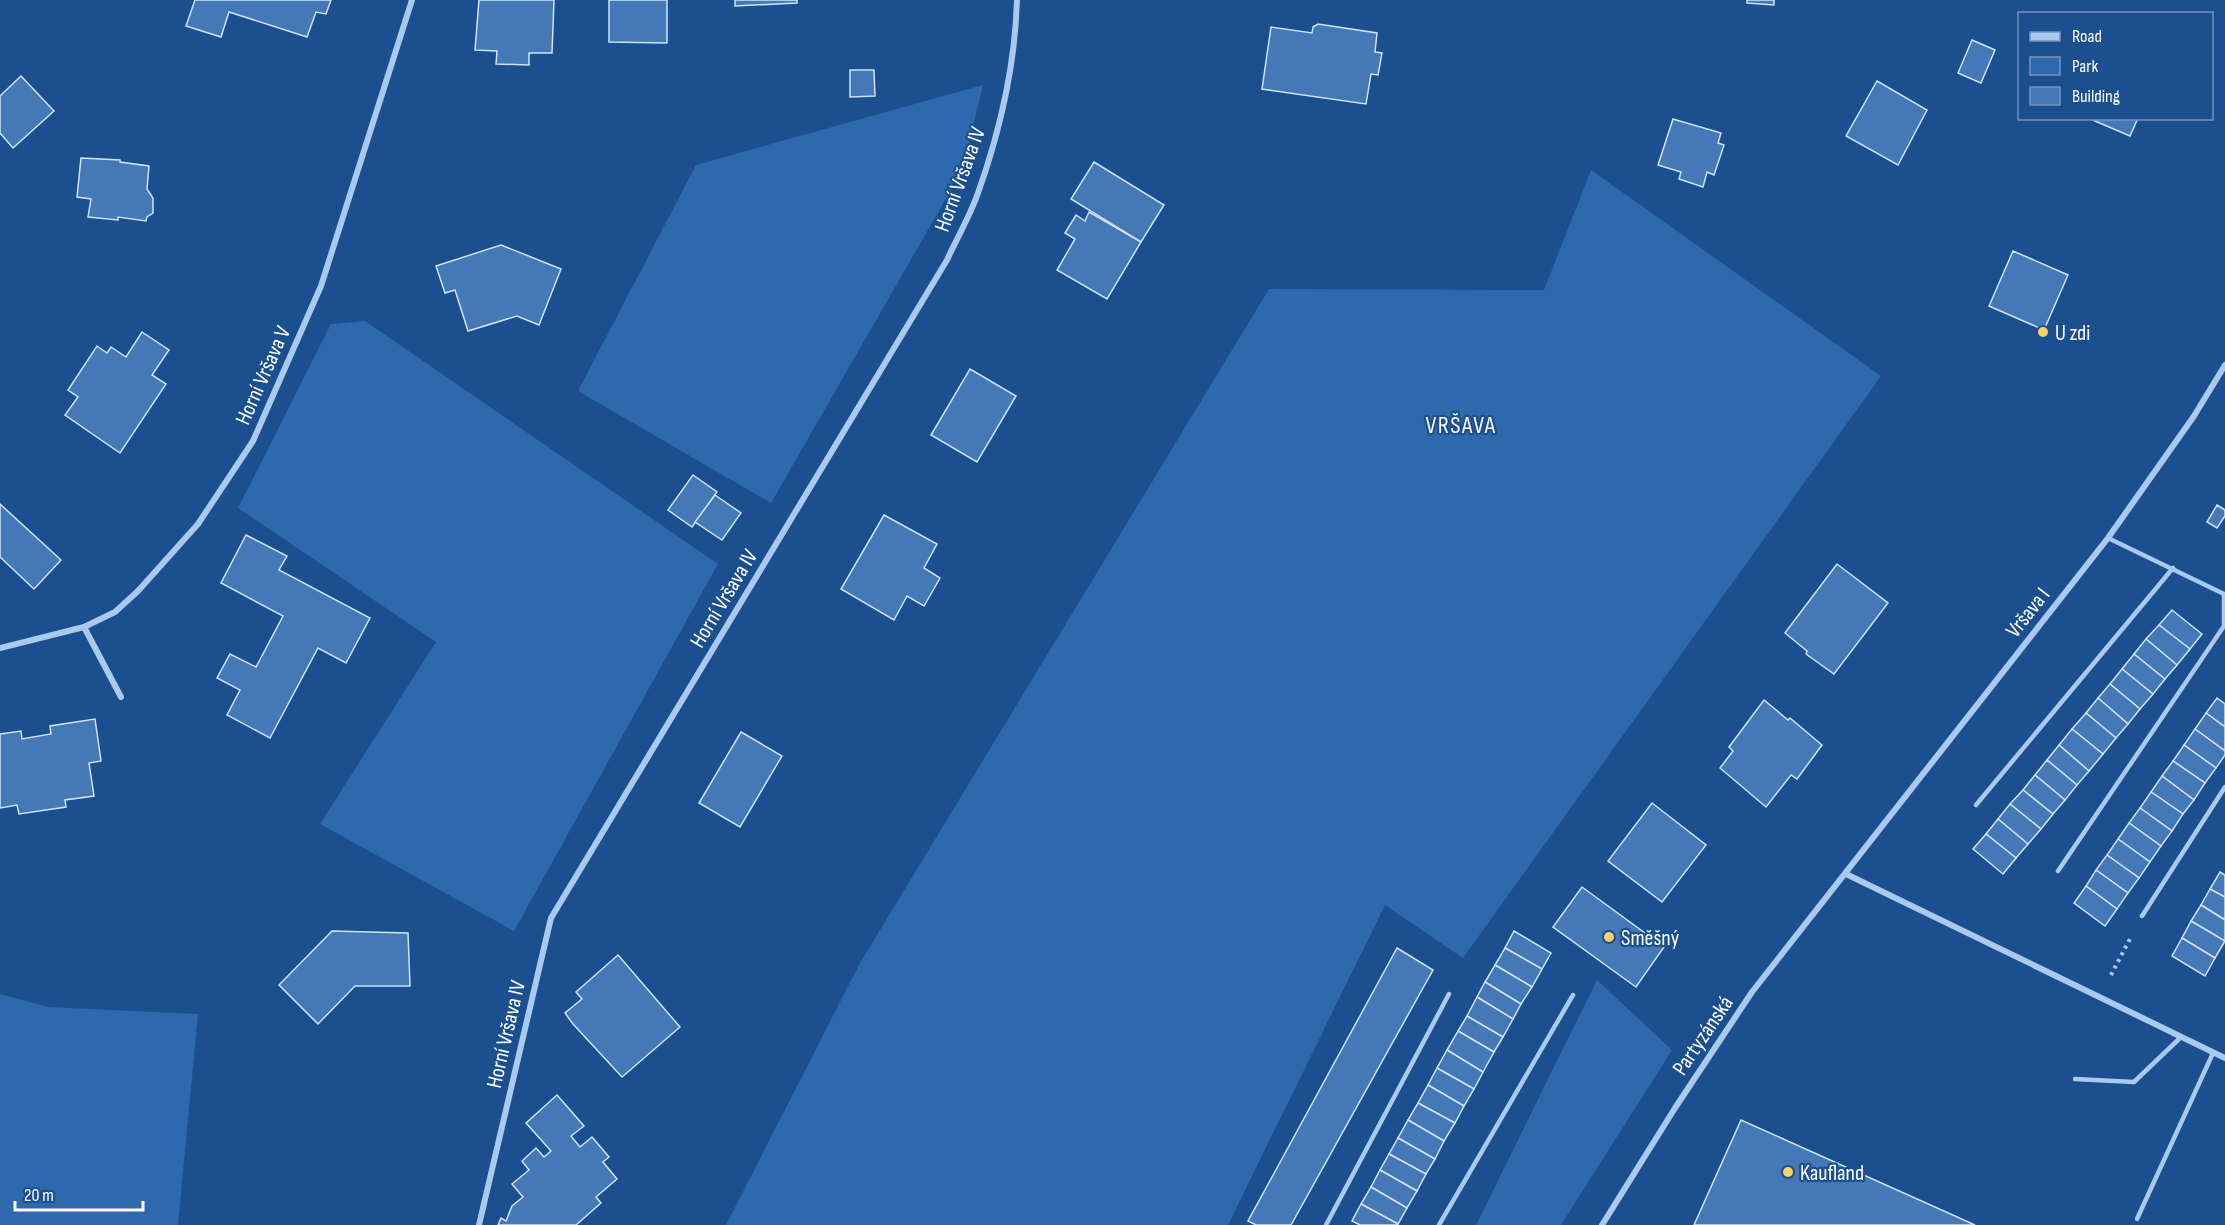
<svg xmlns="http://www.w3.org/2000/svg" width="2225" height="1225" viewBox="0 0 2225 1225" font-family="'Sofia Sans Condensed',sans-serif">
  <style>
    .green { fill: #2e69ad }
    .building { fill: #4478b7; stroke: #cfe3fa; stroke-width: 1.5 }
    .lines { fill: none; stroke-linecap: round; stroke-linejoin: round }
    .path { stroke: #a9c9ee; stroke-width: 4; stroke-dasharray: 3 4.5; stroke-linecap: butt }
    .lane { stroke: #a9c9ee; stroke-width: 4.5 }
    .street { stroke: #a9c9ee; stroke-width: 6 }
    .poi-dot { fill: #ffd166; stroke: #1b4f8f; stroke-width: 2 }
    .labels { text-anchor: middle; stroke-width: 4.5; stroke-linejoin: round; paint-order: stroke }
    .street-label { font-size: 22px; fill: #fff; stroke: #1b4f8f }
    .poi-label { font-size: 22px; fill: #fff; stroke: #1b4f8f; text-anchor: start }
    .neighbourhood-label { font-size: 24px; letter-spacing: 1.5px; fill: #fff; stroke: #1b4f8f }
  </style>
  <rect width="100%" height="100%" fill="#1b4f8f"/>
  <g class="green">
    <polygon points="983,85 963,169 771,503 578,391 696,165"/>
    <polygon points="1591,170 1881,376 1463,958 1385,905 1228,1225 726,1225 860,963 1269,289 1544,290"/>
    <polygon points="365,321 718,564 514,931 320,824 436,642 238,508 331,324"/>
    <polygon points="1597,980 1672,1050 1561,1225 1476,1225"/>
    <polygon points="0,994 48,1007 198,1014 178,1225 0,1225"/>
  </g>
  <g class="building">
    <polygon points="195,0 331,0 326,14 316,12 307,37 229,12 221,37 186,26"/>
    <polygon points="479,0 554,0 552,53 529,53 529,65 496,64 497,51 475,50"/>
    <polygon points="609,0 667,0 667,43 609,42"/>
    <polygon points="735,0 797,0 797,3 735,6"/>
    <polygon points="1747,0 1774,0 1774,5 1747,3"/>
    <polygon points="1318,24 1377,33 1375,52 1382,53 1378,75 1371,74 1366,104 1262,89 1271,27 1312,33 1313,27"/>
    <polygon points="1972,40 1995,50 1981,83 1958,73"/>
    <polygon points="850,70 874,70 875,96 850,97"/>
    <polygon points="21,76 54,111 13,148 0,133 0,96"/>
    <polygon points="1877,81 1927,110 1898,165 1846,136"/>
    <polygon points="2088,118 2138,118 2130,136"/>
    <polygon points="1673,119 1721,133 1718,143 1724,145 1714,175 1707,172 1703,187 1679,179 1681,172 1658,165"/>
    <polygon points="81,158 120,160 120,162 149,166 147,189 153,198 153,213 147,217 146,221 118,217 118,220 88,217 91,199 77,197"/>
    <polygon points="1094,162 1164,205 1141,242 1071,199"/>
    <polygon points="1089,212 1141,242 1107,299 1057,270 1075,239 1065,233 1076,215 1085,221"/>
    <polygon points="501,245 561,269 539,325 517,316 468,331 455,290 445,293 436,266"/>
    <polygon points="2013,251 2068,275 2044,330 1989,306"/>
    <polygon points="142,332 169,350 152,375 166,384 120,453 65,415 78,397 68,390 97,346 107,353 111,347 126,357"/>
    <polygon points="970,369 1016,396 977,462 931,435"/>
    <polygon points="693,475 717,492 692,527 668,510"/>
    <polygon points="715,495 741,513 722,540 695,522"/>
    <polygon points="0,504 61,560 34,589 0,557"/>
    <polygon points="2217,505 2225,510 2225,516 2217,528 2207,522"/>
    <polygon points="884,515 937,544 924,568 940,578 924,606 907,596 894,620 841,589"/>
    <polygon points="246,535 287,556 279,570 370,618 346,663 318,648 270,738 227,715 240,690 217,678 230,654 256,667 283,616 221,583"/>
    <polygon points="1837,564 1888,603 1834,674 1806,654 1807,651 1785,633"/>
    <polygon points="2172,610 2202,634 2190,649 2159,625"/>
    <polygon points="2159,625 2190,649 2177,665 2146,639"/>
    <polygon points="2146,639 2177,665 2165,679 2134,654"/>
    <polygon points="2134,654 2165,679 2153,694 2122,669"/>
    <polygon points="2122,669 2153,694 2140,709 2110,684"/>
    <polygon points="2110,684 2140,709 2128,724 2098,698"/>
    <polygon points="2098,698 2128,724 2116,738 2086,713"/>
    <polygon points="2217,698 2225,704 2225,727 2206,713"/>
    <polygon points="1764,700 1788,720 1790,718 1822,745 1797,779 1791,775 1766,807 1720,768 1733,751 1729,747"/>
    <polygon points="2086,713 2116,738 2103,754 2072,729"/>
    <polygon points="2206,713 2225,727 2225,751 2195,729"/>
    <polygon points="95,719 101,761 89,763 94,796 65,800 66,807 19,814 17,805 0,808 0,734 21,731 22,739 51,734 50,726"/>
    <polygon points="2072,729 2103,754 2089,771 2059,745"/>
    <polygon points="2195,729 2225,751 2225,755 2216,768 2184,745"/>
    <polygon points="741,732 782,756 740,827 699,803"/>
    <polygon points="2059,745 2089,771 2077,785 2047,760"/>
    <polygon points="2184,745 2216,768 2205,783 2173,761"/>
    <polygon points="2047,760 2077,785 2065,800 2035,775"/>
    <polygon points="2173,761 2205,783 2194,800 2162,776"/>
    <polygon points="2035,775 2065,800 2053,814 2023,790"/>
    <polygon points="2162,776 2194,800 2183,814 2151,792"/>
    <polygon points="2023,790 2053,814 2041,829 2010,804"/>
    <polygon points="2151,792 2183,814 2172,831 2140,808"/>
    <polygon points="1652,803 1706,845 1662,902 1608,861"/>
    <polygon points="2010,804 2041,829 2028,844 1998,819"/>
    <polygon points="2140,808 2172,831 2161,846 2129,823"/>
    <polygon points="1998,819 2028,844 2016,858 1986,834"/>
    <polygon points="2129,823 2161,846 2150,862 2118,839"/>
    <polygon points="1986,834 2016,858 2003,874 1973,849"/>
    <polygon points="2118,839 2150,862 2139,878 2107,855"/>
    <polygon points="2107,855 2139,878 2128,893 2096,870"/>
    <polygon points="2096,870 2128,893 2117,909 2086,886"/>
    <polygon points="2220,872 2225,875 2225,897 2210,889"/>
    <polygon points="2086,886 2117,909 2105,926 2074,903"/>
    <polygon points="1582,887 1664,947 1636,987 1553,927"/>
    <polygon points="2210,889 2225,897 2225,920 2201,905"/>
    <polygon points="2201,905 2225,920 2225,941 2191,921"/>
    <polygon points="2191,921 2225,941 2215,958 2182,938"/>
    <polygon points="332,931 408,933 410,986 355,986 318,1024 279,985"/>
    <polygon points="1514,931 1551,953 1542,969 1505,948"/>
    <polygon points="2182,938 2215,958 2205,976 2172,956"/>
    <polygon points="1397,948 1433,970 1291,1225 1256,1225 1248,1221"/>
    <polygon points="1505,948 1542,969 1532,987 1495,965"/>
    <polygon points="618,955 680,1027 622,1077 573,1024 565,1013 582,999 576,992"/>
    <polygon points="1495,965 1532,987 1521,1004 1485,982"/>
    <polygon points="1485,982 1521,1004 1513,1019 1477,997"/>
    <polygon points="1477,997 1513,1019 1503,1037 1467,1016"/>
    <polygon points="1467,1016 1503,1037 1494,1052 1458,1031"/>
    <polygon points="1458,1031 1494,1052 1483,1072 1447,1050"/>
    <polygon points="1447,1050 1483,1072 1474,1089 1437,1068"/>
    <polygon points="1437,1068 1474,1089 1464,1106 1428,1085"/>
    <polygon points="1428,1085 1464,1106 1455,1123 1418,1103"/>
    <polygon points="557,1095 584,1126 571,1136 580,1147 592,1137 609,1157 603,1162 617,1179 596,1197 601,1203 576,1225 498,1225 501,1218 506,1221 512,1206 523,1197 512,1184 529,1170 522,1161 536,1148 544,1157 551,1151 526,1123"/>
    <polygon points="1418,1103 1455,1123 1444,1141 1408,1120"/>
    <polygon points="1408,1120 1444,1141 1435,1159 1398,1138"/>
    <polygon points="1741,1120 1975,1225 1694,1225"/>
    <polygon points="1398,1138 1435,1159 1426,1174 1389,1154"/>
    <polygon points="1389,1154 1426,1174 1417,1191 1380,1170"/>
    <polygon points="1380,1170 1417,1191 1407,1208 1371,1187"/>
    <polygon points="1371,1187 1407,1208 1398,1224 1361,1204"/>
    <polygon points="1361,1204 1398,1224 1397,1225 1360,1225 1352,1221"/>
  </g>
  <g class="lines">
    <polyline class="path" points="2111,975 2131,937"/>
    <g class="lane">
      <polyline points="2108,538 2224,594"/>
      <polyline points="1976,805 2173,568"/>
      <polyline points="2058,871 2224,626 2224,594"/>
      <polyline points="2142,916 2225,787"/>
      <polyline points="2075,1079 2134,1082 2180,1038"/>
      <polyline points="2137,1219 2213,1053"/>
      <polyline points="1326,1225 1449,994"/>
      <polyline points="1439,1225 1573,995"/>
    </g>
    <g class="street">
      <polyline points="84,627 121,697"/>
      <polyline points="0,648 84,627 115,612 138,591 198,524 253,441 321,286 412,0"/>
      <polyline points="1846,874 2225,1058"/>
      <path d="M479,1225L551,918L947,260C957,238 970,216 978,193C1000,131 1015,66 1017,0"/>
      <polyline points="1602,1225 1675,1108 1752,992 2108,538 2194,416 2225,365"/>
    </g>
  </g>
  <g class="poi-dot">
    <circle cx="2043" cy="332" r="6"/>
    <circle cx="1609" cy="937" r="6"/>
    <circle cx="1788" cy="1172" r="6"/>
  </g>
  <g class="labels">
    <g class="street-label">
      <text transform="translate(959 179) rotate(-70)" y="8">Horní Vršava IV</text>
      <text transform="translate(262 375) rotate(-66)" y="8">Horní Vršava V</text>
      <text transform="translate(723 598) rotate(-59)" y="8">Horní Vršava IV</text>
      <text transform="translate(2027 612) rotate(-52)" y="8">Vršava I</text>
      <text transform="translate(505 1034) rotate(-77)" y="8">Horní Vršava IV</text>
      <text transform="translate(1702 1035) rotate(-56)" y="8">Partyzánská</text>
    </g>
    <g class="poi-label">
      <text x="2055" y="340">U zdi</text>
      <text x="1621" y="945">Směšný</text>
      <text x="1800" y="1180">Kaufland</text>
    </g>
    <g class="neighbourhood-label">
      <text x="1461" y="433">VRŠAVA</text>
    </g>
  </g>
  <rect x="2018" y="12" width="195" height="108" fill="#1b4f8f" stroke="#7695bc" stroke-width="1.5"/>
  <rect x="2030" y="32" width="30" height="9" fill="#a9c9ee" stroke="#7695bc" stroke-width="1.5"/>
  <text x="2072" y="42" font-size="18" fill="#ffffff">Road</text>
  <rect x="2030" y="57" width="30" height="18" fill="#2e69ad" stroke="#7695bc" stroke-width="1.5"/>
  <text x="2072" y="72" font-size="18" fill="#ffffff">Park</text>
  <rect x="2030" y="87" width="30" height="18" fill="#4478b7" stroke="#7695bc" stroke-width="1.5"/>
  <text x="2072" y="102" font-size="18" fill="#ffffff">Building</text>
  <path d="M15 1201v9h128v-9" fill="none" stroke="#ffffff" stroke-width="3"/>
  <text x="24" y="1201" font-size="18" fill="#ffffff" stroke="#1b4f8f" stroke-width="4.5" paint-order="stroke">20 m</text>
</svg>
